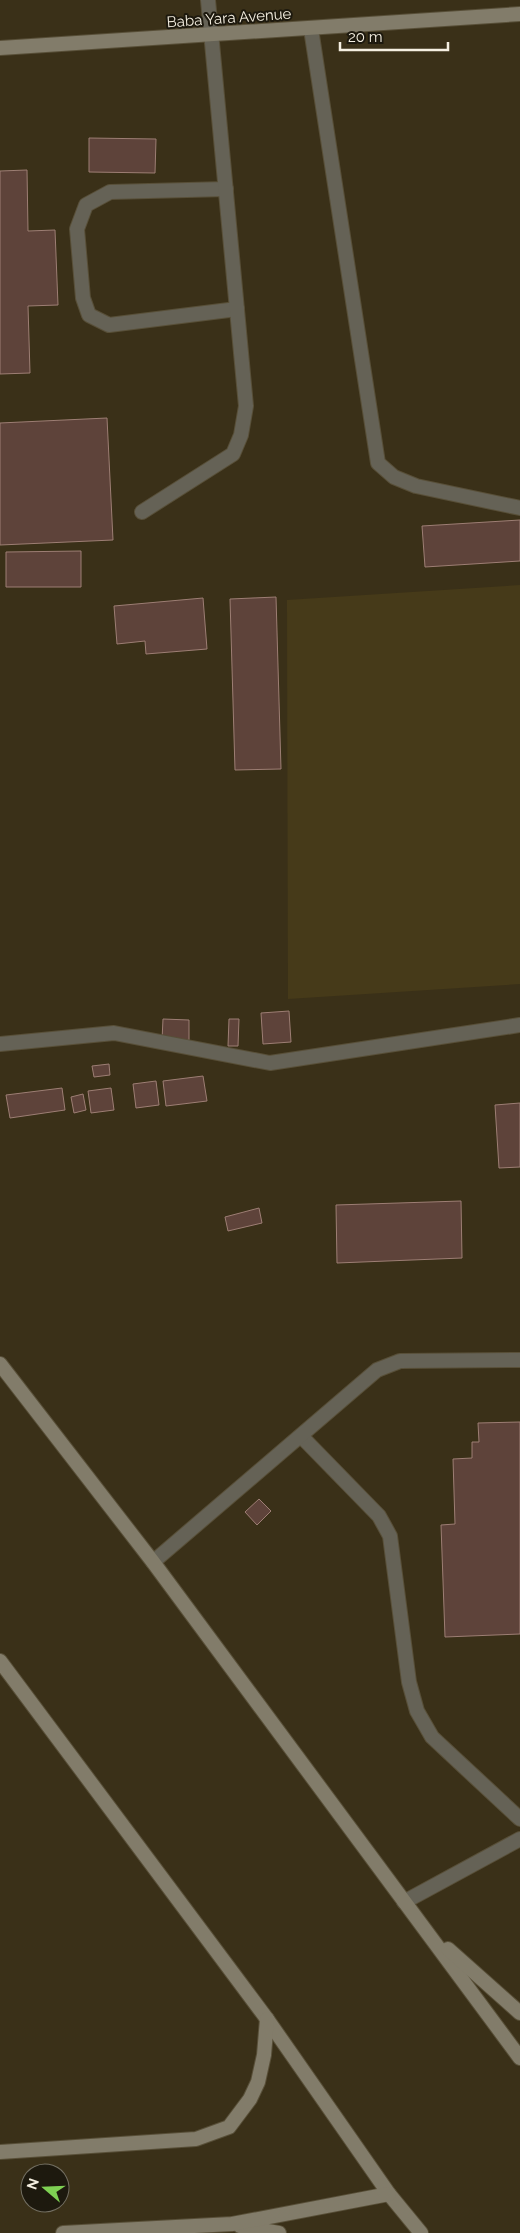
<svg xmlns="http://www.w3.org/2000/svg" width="520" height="2233" viewBox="0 0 520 2233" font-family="Raleway,sans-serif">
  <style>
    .built { fill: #463a19 }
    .building { fill: #5e433a; stroke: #9d7e74 }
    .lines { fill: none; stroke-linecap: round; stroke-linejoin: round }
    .service-casing { stroke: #584f38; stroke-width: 16 }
    .secondary-casing { stroke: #584f38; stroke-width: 16 }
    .service { stroke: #656256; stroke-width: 14 }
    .secondary { stroke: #827c6a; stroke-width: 14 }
    .labels { text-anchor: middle; stroke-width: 4; stroke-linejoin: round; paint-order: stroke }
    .street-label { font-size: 15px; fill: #f5efe1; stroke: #1d190e }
  </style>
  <rect width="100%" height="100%" fill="#3a3018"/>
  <polygon class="built" points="520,585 520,984 288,999 287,600"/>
  <g class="building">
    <polygon points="89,138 156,139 155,173 89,172"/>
    <polygon points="27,170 28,231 55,230 58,305 28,306 30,373 0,374 0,171"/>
    <polygon points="107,418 113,540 0,545 0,423"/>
    <polygon points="520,520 520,561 425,567 422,526"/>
    <polygon points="81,551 81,587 6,587 6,552"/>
    <polygon points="276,597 281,769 235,770 230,599"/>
    <polygon points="203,598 207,649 146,654 145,641 117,644 114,606"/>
    <polygon points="289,1011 291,1042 263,1044 261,1013"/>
    <polygon points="163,1019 189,1020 189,1040 162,1040"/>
    <polygon points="229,1019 239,1019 238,1046 228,1046"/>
    <polygon points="109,1064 110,1075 94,1077 92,1066"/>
    <polygon points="203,1076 207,1101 166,1106 163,1081"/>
    <polygon points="156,1081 159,1105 136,1108 133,1084"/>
    <polygon points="62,1088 65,1110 10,1118 6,1095"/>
    <polygon points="111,1088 114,1110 91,1113 88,1091"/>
    <polygon points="83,1094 86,1110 74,1113 71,1097"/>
    <polygon points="520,1103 520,1167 499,1168 495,1105"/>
    <polygon points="461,1201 462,1258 337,1263 336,1205"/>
    <polygon points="259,1208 262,1223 228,1231 225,1217"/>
    <polygon points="520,1422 520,1634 445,1637 441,1525 455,1524 453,1459 472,1458 472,1442 479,1442 478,1423"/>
    <polygon points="259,1499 271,1511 257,1525 245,1512"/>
  </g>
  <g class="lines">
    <defs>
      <g id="service">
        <polyline points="311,29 378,463 394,477 416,486 520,508"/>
        <polyline points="226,189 110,192 86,205 77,229 83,298 89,315 109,325 237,309"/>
        <polyline points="142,512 233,454 241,435 246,406 208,0"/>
        <polyline points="0,1044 114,1033 270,1063 520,1025"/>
        <polyline points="301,1436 379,1516 390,1536 409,1682 417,1711 432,1737 520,1819"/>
        <polyline points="153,1562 377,1370 400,1361 520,1360"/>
        <polyline points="404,1902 520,1839"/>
      </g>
      <g id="secondary">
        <polyline points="0,48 520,14"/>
        <polyline points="0,1364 153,1562 520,2058"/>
        <polyline points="0,1661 267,2019 389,2194 421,2233"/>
        <polyline points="448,1949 520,2013"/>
        <polyline points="0,2152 196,2139 229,2127 250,2099 258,2082 264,2055 267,2019"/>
        <polyline points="240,2226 279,2233"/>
        <polyline points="63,2233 232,2224 389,2194"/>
      </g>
    </defs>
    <use href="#service" class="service-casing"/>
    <use href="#secondary" class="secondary-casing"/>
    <use href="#service" class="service"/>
    <use href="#secondary" class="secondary"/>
  </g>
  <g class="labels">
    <g class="street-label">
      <text transform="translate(229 18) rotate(-4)" y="5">Baba Yara Avenue</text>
    </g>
  </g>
  <g transform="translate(45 2188) rotate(289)"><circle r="24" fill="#1d190e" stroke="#736f62"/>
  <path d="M0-4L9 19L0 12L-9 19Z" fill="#7ed053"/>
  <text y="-8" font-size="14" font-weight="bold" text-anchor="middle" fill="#f5efe1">N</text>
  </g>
  <path d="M340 42v8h108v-8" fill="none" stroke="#f5efe1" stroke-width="2.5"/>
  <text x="348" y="42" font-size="15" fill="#f5efe1" stroke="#1d190e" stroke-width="4" paint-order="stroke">20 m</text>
</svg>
